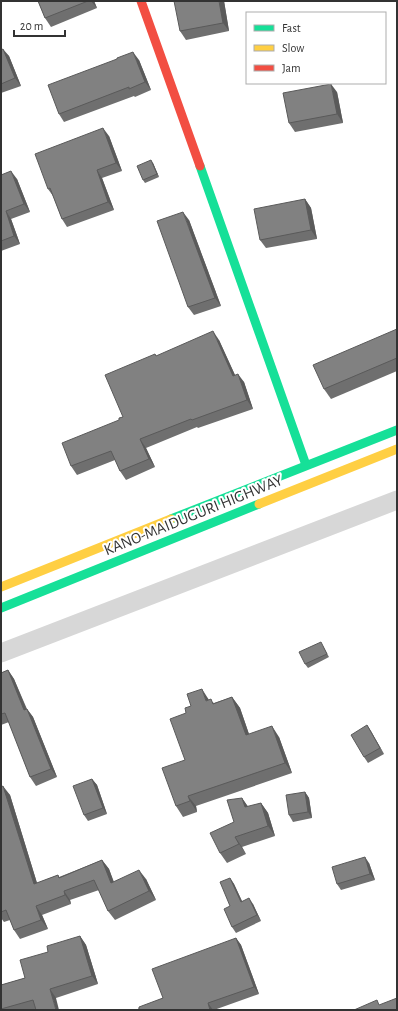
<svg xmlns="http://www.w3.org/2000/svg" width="398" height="1011" viewBox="0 0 398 1011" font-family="'Alegreya Sans',sans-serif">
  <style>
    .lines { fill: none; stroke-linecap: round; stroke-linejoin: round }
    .street { stroke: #d7d7d7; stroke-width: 19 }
    .fast { stroke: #16e098; stroke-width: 9 }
    .slow { stroke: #ffcf43; stroke-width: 9 }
    .jam { stroke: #f24e42; stroke-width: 9 }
    .wall { fill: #6f6f6f }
    .shaded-wall { fill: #5a5a5a }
    .building { fill: #818181; stroke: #5a5a5a }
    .labels { text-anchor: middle; stroke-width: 4; stroke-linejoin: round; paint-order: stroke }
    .street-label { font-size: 16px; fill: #333; stroke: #fff }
  </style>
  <rect width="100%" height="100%" fill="#fff"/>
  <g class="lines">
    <polyline class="street" points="1,653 397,500"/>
    <g class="fast">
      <polyline points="200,166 306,465"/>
      <polyline points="171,519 397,430"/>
      <polyline points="1,608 259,504"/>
    </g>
    <g class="slow">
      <polyline points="259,504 397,449"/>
      <polyline points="1,587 171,519"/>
    </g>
    <polyline class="jam" points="141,1 200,166"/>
  </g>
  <g class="wall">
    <polygon points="38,1 94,1 97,8 51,27 45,18"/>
    <polygon points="224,1 229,31 186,40 180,31"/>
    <polygon points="1,50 9,56 21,86 1,93"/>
    <polygon points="139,60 151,90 135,97 134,96 64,122 59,114"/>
    <polygon points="337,92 343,123 295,132 289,123"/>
    <polygon points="109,136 122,171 102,178 114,210 67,227 62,219 53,196 48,189"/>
    <polygon points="153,163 159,177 145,183 143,180"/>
    <polygon points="1,175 17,179 30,212 11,219 20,244 1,251"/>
    <polygon points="305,199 311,208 317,239 266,248 260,240"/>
    <polygon points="189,220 221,306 194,315 188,307"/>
    <polygon points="397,329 397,371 331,399 324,389"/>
    <polygon points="219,340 235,375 244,382 253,409 198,428 197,427 146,448 155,467 126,480 120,471 115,460 77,475 71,466 123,417 155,354 156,356"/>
    <polygon points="323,646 329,657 308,668 305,664"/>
    <polygon points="8,670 14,679 27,709 33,717 57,777 36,786 30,777 9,722 1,725 1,673"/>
    <polygon points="232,697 240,708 249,734 279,737 292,773 196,806 197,812 183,817 176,806 185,760 186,713 209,700 214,703"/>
    <polygon points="367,725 384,754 368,763 364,757"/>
    <polygon points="92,779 97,785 107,814 88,821 84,815"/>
    <polygon points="1,787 10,795 37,883 58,875 59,877 102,860 109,869 114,882 146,879 156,900 115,920 108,911 99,890 70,900 71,904 42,915 48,929 20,939 14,930 10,920 4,922 1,918"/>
    <polygon points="305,792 309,798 312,818 293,822 289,815"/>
    <polygon points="242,798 248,807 261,803 268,813 275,836 242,847 246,854 227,863 220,853 234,822"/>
    <polygon points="369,863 375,880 341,890 337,884"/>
    <polygon points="230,878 234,884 242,901 253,904 261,921 236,933 232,927 230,906"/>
    <polygon points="80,936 86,945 98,984 56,998 35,1009 33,1010 1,1010 1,985 25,978 48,952"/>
    <polygon points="236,938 241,945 259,994 214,1010 136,1010 163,998"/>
  </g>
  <g class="shaded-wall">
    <polygon points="91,1 94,1 97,8"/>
    <polygon points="219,1 224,1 229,31 223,23"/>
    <polygon points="3,49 9,56 21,86 15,78"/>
    <polygon points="133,52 139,60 151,90 145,82"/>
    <polygon points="331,84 337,92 343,123 337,114"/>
    <polygon points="103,128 109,136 122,171 116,163"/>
    <polygon points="151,160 153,163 159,177 157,174"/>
    <polygon points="97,170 102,178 114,210 108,202"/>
    <polygon points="11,171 17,179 30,212 24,204"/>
    <polygon points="305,199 311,208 317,239 311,230"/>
    <polygon points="6,211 11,219 20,244 14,236"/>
    <polygon points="183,212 189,220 221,306 215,298"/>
    <polygon points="213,331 219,340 239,384 233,376"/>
    <polygon points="238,374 244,382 253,409 247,400"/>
    <polygon points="140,439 146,448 155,467 149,459"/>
    <polygon points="8,670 14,679 30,718 24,710"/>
    <polygon points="202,689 209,700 206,701"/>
    <polygon points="232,697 240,708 253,746 246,735"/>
    <polygon points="27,709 33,717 57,777 51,769"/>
    <polygon points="367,725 371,731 384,754 380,748"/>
    <polygon points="272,726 279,737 292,773 285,763"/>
    <polygon points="92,779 97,785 107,814 103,808"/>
    <polygon points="3,786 10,795 40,893 34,884"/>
    <polygon points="305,792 309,798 312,818 308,812"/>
    <polygon points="188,796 196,806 197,812 190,801"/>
    <polygon points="242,798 249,808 245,807"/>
    <polygon points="261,803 268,813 275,836 268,826"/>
    <polygon points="235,837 242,847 246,854 239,844"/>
    <polygon points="365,857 369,863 375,880 370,874"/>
    <polygon points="102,860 109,869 117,892 111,883"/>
    <polygon points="139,870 146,879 156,900 149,891"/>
    <polygon points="230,878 234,884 245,908 241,902"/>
    <polygon points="64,891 70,900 71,904 65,895"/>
    <polygon points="249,898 253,904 261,921 257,915"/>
    <polygon points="36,906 42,915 48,929 41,920"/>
    <polygon points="80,936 86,945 98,984 92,976"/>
    <polygon points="236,938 241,945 259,994 254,987"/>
    <polygon points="50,989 56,998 59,1010 56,1010"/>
    <polygon points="208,1003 213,1010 210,1010"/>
  </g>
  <g class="building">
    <polygon points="38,1 88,1 45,18"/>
    <polygon points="174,1 219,1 223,23 180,31"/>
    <polygon points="3,49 15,78 1,84 1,50"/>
    <polygon points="133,52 145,82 129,89 129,87 59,114 48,85 117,59 117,58"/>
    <polygon points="331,84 337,114 289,123 283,93"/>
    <polygon points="103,128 116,163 97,170 108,202 62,219 50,188 48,189 35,154"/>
    <polygon points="151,160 157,174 143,180 137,166"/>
    <polygon points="11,171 24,204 6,211 14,236 1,241 1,175"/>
    <polygon points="305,199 311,230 260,240 254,209"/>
    <polygon points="183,212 215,298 188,307 157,221"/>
    <polygon points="397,329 397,358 324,389 313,365"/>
    <polygon points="213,331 233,376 238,374 247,400 192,420 191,419 140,439 149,459 120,471 111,451 71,466 62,443 119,420 119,418 123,417 105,375 155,354 156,356"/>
    <polygon points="321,642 327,654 305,664 299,652"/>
    <polygon points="8,670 24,710 27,709 51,769 30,777 5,713 1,714 1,673"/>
    <polygon points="202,689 206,701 211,699 213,704 232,697 246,735 272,726 285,763 188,796 190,801 176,806 162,768 185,760 170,719 186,713 185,708 191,706 187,694"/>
    <polygon points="367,725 380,748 364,757 351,735"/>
    <polygon points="92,779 103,808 84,815 73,786"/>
    <polygon points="3,786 34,884 58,875 59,878 102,860 111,883 139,870 149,891 108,911 94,880 64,891 65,895 36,906 41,920 14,930 6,910 1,912 1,787"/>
    <polygon points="305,792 308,812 289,815 286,795"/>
    <polygon points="242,798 245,807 261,803 268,826 235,837 239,844 220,853 210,833 234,822 227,800"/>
    <polygon points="365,857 370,874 337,884 332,867"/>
    <polygon points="230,878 241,902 249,898 257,915 232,927 224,909 230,906 220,882"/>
    <polygon points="80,936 92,976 50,989 56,1010 36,1010 33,1000 1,1009 1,985 25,978 20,960 48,952 47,946"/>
    <polygon points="236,938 254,987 208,1003 210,1010 136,1010 139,1009 139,1007 163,998 152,969"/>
    <polygon points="397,998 397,1010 354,1010 377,1000 379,1005"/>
  </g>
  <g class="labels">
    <g class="street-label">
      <text transform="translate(193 514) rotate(-22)" y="6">KANO-MAIDUGURI HIGHWAY</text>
    </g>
  </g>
  <rect width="398" height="1011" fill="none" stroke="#333333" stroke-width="4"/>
  <rect x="246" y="12" width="140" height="72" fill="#ffffff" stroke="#adadad"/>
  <rect x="254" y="25" width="20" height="6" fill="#16e098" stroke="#adadad"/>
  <text x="282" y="32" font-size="12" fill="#333333">Fast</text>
  <rect x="254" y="45" width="20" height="6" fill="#ffcf43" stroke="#adadad"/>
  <text x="282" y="52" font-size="12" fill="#333333">Slow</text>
  <rect x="254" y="65" width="20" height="6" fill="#f24e42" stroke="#adadad"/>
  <text x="282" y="72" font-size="12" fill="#333333">Jam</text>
  <path d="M14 30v6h51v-6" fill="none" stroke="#333333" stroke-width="2"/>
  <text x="20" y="30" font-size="12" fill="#333333" stroke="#ffffff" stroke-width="3" paint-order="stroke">20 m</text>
</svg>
